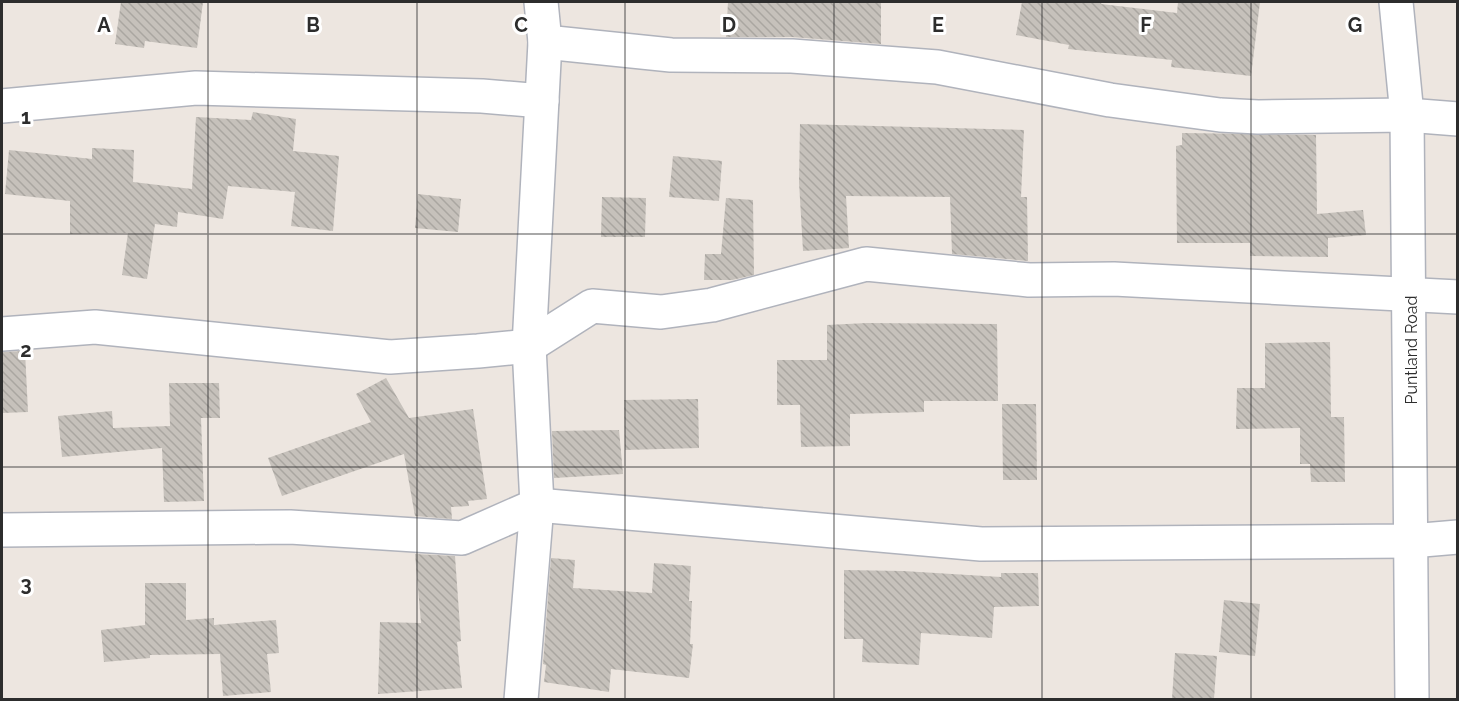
<svg xmlns="http://www.w3.org/2000/svg" width="1459" height="701" viewBox="0 0 1459 701" font-family="Raleway,sans-serif">
  <style>
    .building { fill: url(#building-back-hatch) }
    .lines { fill: none; stroke-linecap: round; stroke-linejoin: round }
    .street-casing { stroke: #b0b3bc; stroke-width: 36 }
    .street { stroke: #fff; stroke-width: 33 }
    .grid { fill: none; stroke: #2d2d2d; stroke-width: 1.5; stroke-opacity: 0.55 }
    .labels { text-anchor: middle; stroke-width: 6; stroke-linejoin: round; paint-order: stroke }
    .street-label { font-size: 16px; fill: #2d2d2d; stroke: #fff }
    .grid-label { font-size: 20px; text-anchor: middle; font-weight: bold; fill: #2d2d2d; stroke: #fff; stroke-width: 6; stroke-linejoin: round; paint-order: stroke }
  </style>
  <defs>
    <pattern id="building-back-hatch" width="6" height="6" patternUnits="userSpaceOnUse" patternTransform="scale(1.5)"><rect width="6" height="6" fill="#c6c1bb"/><path d="M-1 5l2 2M0 0l6 6M5-1l2 2" fill="none" stroke="#aaa6a1"/></pattern>
  </defs>
  <rect width="100%" height="100%" fill="#ede6e0"/>
  <g class="building">
    <polygon points="121,2 203,2 197,48 145,41 144,48 115,44"/>
    <polygon points="728,2 881,2 881,44 792,37 726,37"/>
    <polygon points="1022,2 1102,2 1101,4 1177,13 1178,2 1260,2 1251,76 1171,67 1172,60 1068,49 1069,45 1016,35"/>
    <polygon points="253,112 296,119 293,151 339,156 333,231 291,226 295,192 228,186 223,219 178,212 177,227 155,224 147,279 122,275 128,233 70,234 70,201 5,194 9,150 92,159 92,148 134,150 133,182 192,189 196,117 251,120"/>
    <polygon points="800,124 1024,130 1021,197 1027,197 1028,261 952,254 950,197 846,196 849,248 803,251 799,182"/>
    <polygon points="1182,133 1316,135 1317,214 1363,210 1366,235 1328,238 1328,257 1250,256 1250,243 1177,243 1176,146 1182,145"/>
    <polygon points="673,156 722,161 719,201 669,197"/>
    <polygon points="418,194 461,199 458,232 415,228"/>
    <polygon points="602,197 646,198 645,237 601,237"/>
    <polygon points="726,198 753,200 754,275 732,280 704,280 705,254 721,254"/>
    <polygon points="867,323 997,324 998,401 924,401 924,412 850,414 850,446 801,447 800,405 777,405 777,360 827,360 827,325"/>
    <polygon points="1330,342 1331,417 1344,417 1345,482 1311,482 1310,464 1300,464 1300,428 1236,429 1237,388 1265,388 1265,343"/>
    <polygon points="25,351 28,412 2,413 2,352"/>
    <polygon points="386,378 409,418 473,409 487,499 468,501 469,506 451,507 452,519 415,516 404,454 282,496 268,458 371,422 356,394"/>
    <polygon points="169,383 219,383 220,418 201,418 204,501 164,502 162,448 62,457 58,416 112,411 113,428 170,426"/>
    <polygon points="698,399 699,448 625,450 624,400"/>
    <polygon points="1002,404 1036,404 1037,480 1003,480"/>
    <polygon points="619,430 623,474 554,478 552,431"/>
    <polygon points="415,554 455,556 461,641 457,642 462,688 378,694 380,622 421,623"/>
    <polygon points="551,558 575,560 573,588 652,593 654,563 691,566 689,601 692,601 690,644 693,644 689,678 611,669 609,692 544,682 546,665 543,664"/>
    <polygon points="844,570 903,571 1001,577 1001,573 1038,573 1039,606 994,607 992,638 921,633 919,665 862,662 863,639 844,639"/>
    <polygon points="145,583 186,583 186,620 214,618 214,625 276,620 279,653 267,654 271,692 223,696 220,654 150,655 150,658 104,662 101,630 145,625"/>
    <polygon points="1224,600 1260,604 1255,656 1219,652"/>
    <polygon points="1175,653 1217,656 1214,699 1172,699"/>
  </g>
  <g class="lines">
    <defs>
      <g id="street">
        <polyline points="1396,2 1407,115 1412,700"/>
        <polyline points="545,42 671,55 792,56 937,67 1110,100 1220,115 1258,117 1407,115 1458,119"/>
        <polyline points="2,106 196,88 482,96 542,101"/>
        <polyline points="2,334 95,327 390,357 478,351 529,346 592,306 661,312 712,305 866,264 1029,280 1114,279 1458,297"/>
        <polyline points="2,530 290,527 462,538 537,505 981,544 1411,541 1458,537"/>
        <polyline points="521,700 537,505 529,346 545,42 541,2"/>
      </g>
    </defs>
    <use href="#street" class="street-casing"/>
    <use href="#street" class="street"/>
  </g>
  <path class="grid" d="M208,2V700M417,2V700M625,2V700M834,2V700M1042,2V700M1251,2V700M2,234H1458M2,467H1458"/>
  <g class="labels">
    <g class="street-label">
      <text transform="translate(1411 350) rotate(-90)" y="6">Puntland Road</text>
    </g>
  </g>
  <g class="grid-label">
    <text x="104" y="32">A</text>
    <text x="313" y="32">B</text>
    <text x="521" y="32">C</text>
    <text x="729" y="32">D</text>
    <text x="938" y="32">E</text>
    <text x="1146" y="32">F</text>
    <text x="1355" y="32">G</text>
    <text x="26" y="124">1</text>
    <text x="26" y="357">2</text>
    <text x="26" y="591">3</text>
  </g>
  <rect width="1459" height="701" fill="none" stroke="#2d2d2d" stroke-width="6"/>
</svg>
